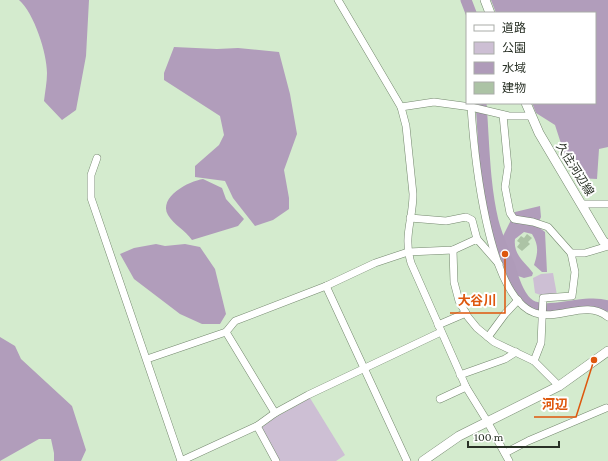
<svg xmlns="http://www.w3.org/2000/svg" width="608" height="461" viewBox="0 0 608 461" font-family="'Crimson Pro','Noto Sans JP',serif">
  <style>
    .green { fill: #cdbfd4 }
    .forest { fill: #b19dbb }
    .water { fill: #af9bb9 }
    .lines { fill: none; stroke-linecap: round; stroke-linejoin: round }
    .river { stroke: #af9bb9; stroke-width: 11 }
    .building { fill: #acc3a5 }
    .street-casing { stroke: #74886e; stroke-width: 8 }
    .secondary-casing { stroke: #74886e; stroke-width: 10 }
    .street { stroke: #fff; stroke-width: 7 }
    .secondary { stroke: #fff; stroke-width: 9 }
    .labels { text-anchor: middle; stroke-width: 4; stroke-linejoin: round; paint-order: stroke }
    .street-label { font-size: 12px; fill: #283025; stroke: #fff }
    .leader { fill: none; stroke: #de570d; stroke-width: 1.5 }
    .callout-dot { fill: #de570d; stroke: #fff; stroke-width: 1.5 }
    .callout-label { font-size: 13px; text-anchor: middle; font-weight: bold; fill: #de570d; stroke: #fff; stroke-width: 4; stroke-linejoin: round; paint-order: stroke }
  </style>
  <rect width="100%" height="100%" fill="#d4ebce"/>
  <g class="green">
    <polygon points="553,273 557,295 543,296 535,293 533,278 541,274"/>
    <polygon points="310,398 345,455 336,461 279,461 261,428 274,418"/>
  </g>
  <g class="forest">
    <path d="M19,0H89L86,56L76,110L62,120L44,101C45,92 47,82 47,73C47,53 34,13 19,0Z"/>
    <polygon points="491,0 608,0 608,147 599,149 597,179 577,178 566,159 555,125 536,113 532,103 595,103 595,13 496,13"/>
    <polygon points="174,47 217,49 238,48 279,52 290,94 297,134 284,170 289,198 289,209 273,220 255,226 233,198 225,181 195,177 195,166 219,145 224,135 220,116 164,80 164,73"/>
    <path d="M540,206L541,217L537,226L545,232L547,272H542L534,265C538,253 539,245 532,234L524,232L515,239C513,255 525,262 533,273L532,276L524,278L515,275L502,238L515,212Z"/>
    <polygon points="156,244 165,246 185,244 200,247 215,269 226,314 220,324 202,324 180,314 134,279 120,254 134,248"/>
    <polygon points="0,337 15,346 21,359 72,406 86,450 81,461 54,461 54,453 51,439 39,439 0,461"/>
  </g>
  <path class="water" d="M203,179L222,188L226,199L244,219L238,226L192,240C185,230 174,225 168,215C158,197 189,181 203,179Z"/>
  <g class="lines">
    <g class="river">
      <polyline points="466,0 471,13"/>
      <path d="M481,103C484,142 484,183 493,221C497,237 504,252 510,267C513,278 519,298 530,305C547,316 585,298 608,306"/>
    </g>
  </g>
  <polygon class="building" points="527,234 532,238 528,242 530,244 522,251 517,247 520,243 517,241 521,236 524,238"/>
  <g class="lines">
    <defs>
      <g id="street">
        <path d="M338,0L401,107L406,126L413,194C413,220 403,235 411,263L466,387L487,421L509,461"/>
        <polyline points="401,107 434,102 471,107 509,116 531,116"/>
        <path d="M471,107C474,151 487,297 535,313C559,321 586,299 608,317"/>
        <polyline points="503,115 508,167 505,187 510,213 514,219 533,222 548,227 571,253 585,253 608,246"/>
        <polyline points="97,158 91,175 91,198 181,461"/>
        <polyline points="582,204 608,204"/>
        <polyline points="410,218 446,221 466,217 472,220 477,239"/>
        <polyline points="453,250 454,282 459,301 468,317 477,328 494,342 534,361 559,386"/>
        <polyline points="326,286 407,461"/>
        <polyline points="438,325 466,313"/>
        <polyline points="226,332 275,413"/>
        <polyline points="488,337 505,314 518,300"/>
        <polyline points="147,359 226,332 235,321 326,286 375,263 408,252 453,250 477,239 499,264"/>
        <polyline points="534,361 541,343 543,298 572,296 575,272 571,253"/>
        <polyline points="460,375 505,359 516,352"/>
        <polyline points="440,399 466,387"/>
        <polyline points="257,426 276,461"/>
        <polyline points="505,453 528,441 606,408"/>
        <polyline points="181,461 257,426 275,413 308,395 441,332"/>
      </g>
      <g id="secondary">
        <polyline points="485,0 490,13"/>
        <polyline points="526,103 539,133 603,241 608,245"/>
        <polyline points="423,461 459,436 559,386 608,351"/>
      </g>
    </defs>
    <use href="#street" class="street-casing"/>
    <use href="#secondary" class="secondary-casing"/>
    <use href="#street" class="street"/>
    <use href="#secondary" class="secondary"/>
  </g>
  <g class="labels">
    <g class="street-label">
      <text transform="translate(575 169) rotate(58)" y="4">久住河辺線</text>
    </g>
  </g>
  <path class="leader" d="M505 254L505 313H450M594 360L576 417H534"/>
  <g class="callout-dot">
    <circle cx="505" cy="254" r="4"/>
    <circle cx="594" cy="360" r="4"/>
  </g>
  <g class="callout-label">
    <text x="477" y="305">大谷川</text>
    <text x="555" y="409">河辺</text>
  </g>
  <rect x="466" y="12" width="130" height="92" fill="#ffffff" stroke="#a9aca8"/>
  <rect x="474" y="25" width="20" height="6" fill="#ffffff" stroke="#a9aca8"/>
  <text x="502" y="32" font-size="12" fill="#283025">道路</text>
  <rect x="474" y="42" width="20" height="12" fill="#cdbfd4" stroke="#a9aca8"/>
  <text x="502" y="52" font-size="12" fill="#283025">公園</text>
  <rect x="474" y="62" width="20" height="12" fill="#af9bb9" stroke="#a9aca8"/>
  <text x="502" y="72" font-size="12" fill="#283025">水域</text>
  <rect x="474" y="82" width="20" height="12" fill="#acc3a5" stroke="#a9aca8"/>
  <text x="502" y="92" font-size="12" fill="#283025">建物</text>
  <path d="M468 441v6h91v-6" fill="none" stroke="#283025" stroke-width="2"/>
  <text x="474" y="441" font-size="12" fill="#283025" stroke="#ffffff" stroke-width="3" paint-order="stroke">100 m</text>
</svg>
